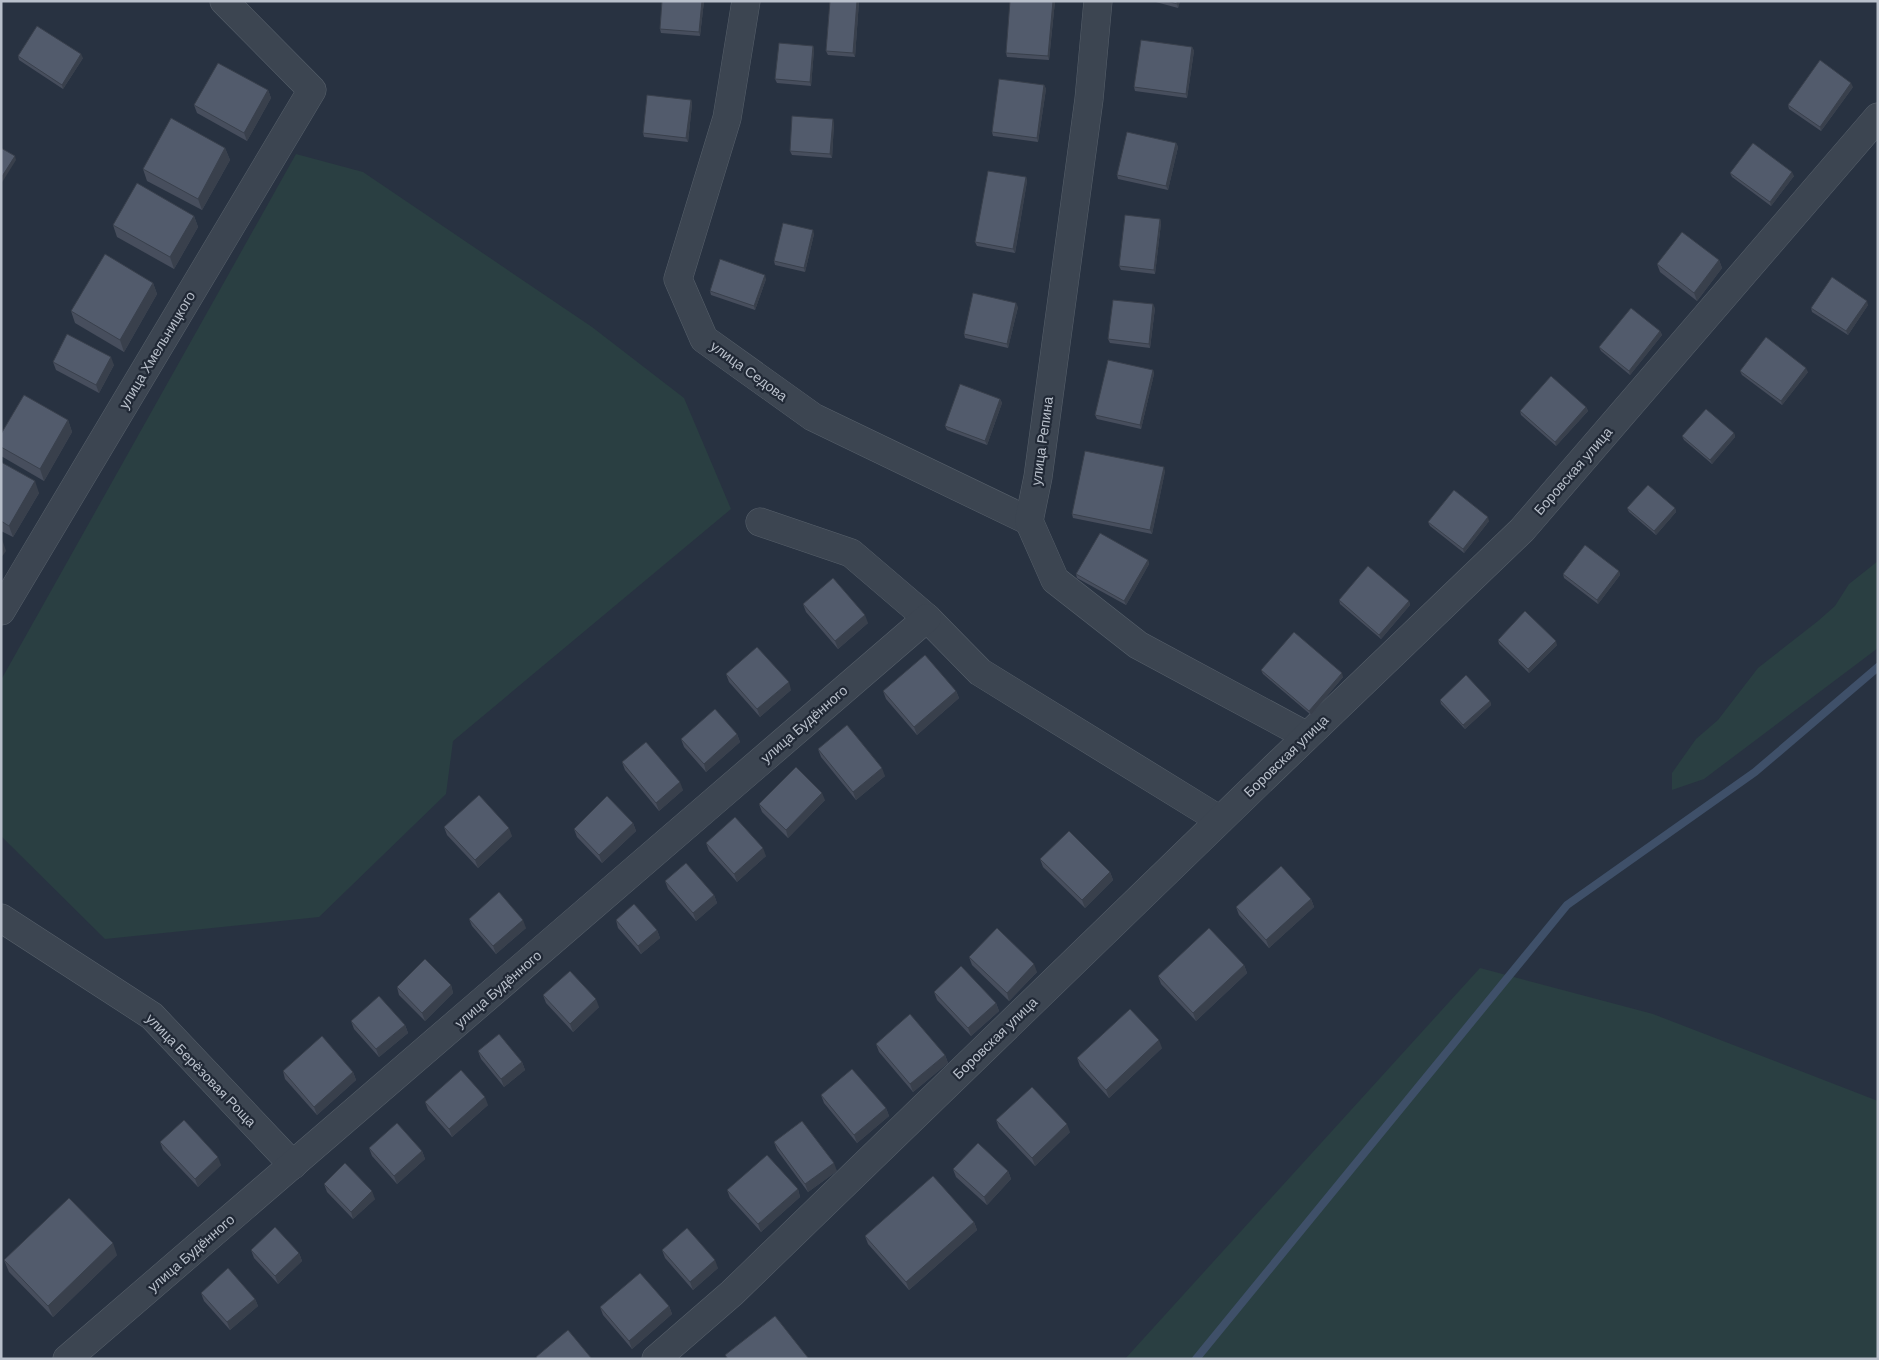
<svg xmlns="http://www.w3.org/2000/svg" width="1879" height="1360" viewBox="0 0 1879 1360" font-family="'DM Sans',sans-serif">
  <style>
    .green { fill: #2a3f42 }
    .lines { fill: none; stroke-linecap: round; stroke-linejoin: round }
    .stream { stroke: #3f5069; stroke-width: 8 }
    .minor-casing { stroke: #57606b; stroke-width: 29 }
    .minor { stroke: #3c4551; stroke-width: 28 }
    .wall { fill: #474e5d }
    .shaded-wall { fill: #39404c }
    .building { fill: #525b6c; stroke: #39404c }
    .labels { text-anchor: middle; stroke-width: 4.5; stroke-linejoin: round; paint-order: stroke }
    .street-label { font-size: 14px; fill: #b9c0cb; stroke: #212936 }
  </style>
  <rect width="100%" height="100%" fill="#283241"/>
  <g class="green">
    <polygon points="296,154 363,172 592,327 684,398 731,509 453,741 446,794 319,917 105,939 1,836 1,680"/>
    <polygon points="1878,561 1878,648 1704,779 1672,790 1672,773 1696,739 1718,720 1758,668 1818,621 1835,606 1849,584"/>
    <polygon points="1480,968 1653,1014 1878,1101 1878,1359 1125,1359"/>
  </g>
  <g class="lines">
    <polyline class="stream" points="1196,1359 1567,905 1755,772 1878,667"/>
    <defs>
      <g id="minor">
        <polyline points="746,1 727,118 678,279 704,339 813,417 1029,521"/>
        <polyline points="1098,1 1089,99 1038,477 1029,521 1055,580 1138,645 1307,736"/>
        <polyline points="760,522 851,553 927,618 980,672 1220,820"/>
        <polyline points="1,611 312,90 224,1"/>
        <polyline points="1,918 152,1016 293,1165"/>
        <polyline points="67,1359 927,618"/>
        <polyline points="656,1359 732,1293 1274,768 1522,530 1878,117"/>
      </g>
    </defs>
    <use href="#minor" class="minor-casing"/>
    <use href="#minor" class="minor"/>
  </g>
  <g class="wall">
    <polygon points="662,1 704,1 700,36 661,33 660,29"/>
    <polygon points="830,1 859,1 855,57 828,55 826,51"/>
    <polygon points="1055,1 1049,60 1007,57 1006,53"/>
    <polygon points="1152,1 1180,1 1178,8"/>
    <polygon points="813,46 814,50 811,86 777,83 775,79"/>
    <polygon points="1192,47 1194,51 1187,98 1135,91 1134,87"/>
    <polygon points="18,56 83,58 63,89 19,60"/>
    <polygon points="1044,85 1046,89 1038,142 993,136 992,132"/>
    <polygon points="1853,87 1821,131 1789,109 1788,105"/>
    <polygon points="268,90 271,98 247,141 197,113 194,105"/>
    <polygon points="691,100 692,104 688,142 644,137 643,133"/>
    <polygon points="834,123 832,158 792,155 790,151"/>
    <polygon points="1176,143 1178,147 1168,190 1118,179 1117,175"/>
    <polygon points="225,148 230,160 202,210 147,181 143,169"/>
    <polygon points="1730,173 1794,176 1771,206 1732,177"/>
    <polygon points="1026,177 1027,181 1015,253 977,246 975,242"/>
    <polygon points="194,216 198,227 174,269 117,237 113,225"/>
    <polygon points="1160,219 1161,223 1155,274 1121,270 1119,266"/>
    <polygon points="814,234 805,272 775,265 774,261"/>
    <polygon points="1719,260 1722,268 1697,301 1660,272 1657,264"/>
    <polygon points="766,279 755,310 711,295 710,291"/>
    <polygon points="153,283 157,294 124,352 75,323 71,311"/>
    <polygon points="1868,305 1848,335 1812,312 1811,308"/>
    <polygon points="1018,307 1008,348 965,338 964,334"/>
    <polygon points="1155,308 1150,348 1110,343 1108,339"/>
    <polygon points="1660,331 1662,335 1630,375 1601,351 1599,347"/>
    <polygon points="53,362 114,365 99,393 56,370"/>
    <polygon points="1153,370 1154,374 1141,429 1097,419 1095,415"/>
    <polygon points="1740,371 1808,372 1782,405 1742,375"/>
    <polygon points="1000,399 1002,403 987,445 947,430 945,426"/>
    <polygon points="1586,407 1588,411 1556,446 1521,415 1520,411"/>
    <polygon points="68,420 72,432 44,481 1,456 1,434"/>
    <polygon points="1734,433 1735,437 1712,464 1684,440 1682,436"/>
    <polygon points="1,462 39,493 13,537 1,531"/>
    <polygon points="1165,471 1152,534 1073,518 1072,514"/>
    <polygon points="1627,508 1675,508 1676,512 1656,535 1629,512"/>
    <polygon points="1489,521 1464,553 1430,526 1428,522"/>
    <polygon points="1148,560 1149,564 1126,605 1077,578 1076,574"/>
    <polygon points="1619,571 1620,575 1598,604 1564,578 1563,574"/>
    <polygon points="1339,600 1409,601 1410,605 1381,639 1340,604"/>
    <polygon points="803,604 868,623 838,649 806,612"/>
    <polygon points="1498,640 1557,645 1529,673 1499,644"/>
    <polygon points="1261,670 1343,677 1311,715 1263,674"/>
    <polygon points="726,674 791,690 760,717 729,682"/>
    <polygon points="883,691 956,691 959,698 917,735 886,699"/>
    <polygon points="1440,700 1490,701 1491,705 1465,729 1441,704"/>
    <polygon points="737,734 740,742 706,772 684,747 681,739"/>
    <polygon points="818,749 885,776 856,800 821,757"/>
    <polygon points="622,762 683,790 659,811 625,770"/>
    <polygon points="825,800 788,838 762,812 759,804"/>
    <polygon points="633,823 636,831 602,863 577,837 574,829"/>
    <polygon points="444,827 512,836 478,868 447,835"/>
    <polygon points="706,843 766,856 737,882 709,851"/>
    <polygon points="1040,859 1110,872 1113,880 1085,908 1043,867"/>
    <polygon points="665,881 714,895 717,903 696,921 668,889"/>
    <polygon points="1311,899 1314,907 1269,948 1239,915 1236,907"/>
    <polygon points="469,919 526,928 496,954 472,926"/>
    <polygon points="616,920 657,930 660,938 641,954 618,928"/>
    <polygon points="969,957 1037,972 1009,1001 972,965"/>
    <polygon points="1244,965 1247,973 1196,1021 1161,984 1158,976"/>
    <polygon points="451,985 453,993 425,1021 399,995 397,987"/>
    <polygon points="934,992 996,1003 999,1011 971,1036 937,1000"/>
    <polygon points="543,995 599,1007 573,1032 546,1003"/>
    <polygon points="351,1021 405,1025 408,1033 379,1057 354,1029"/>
    <polygon points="876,1044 945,1055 948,1063 913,1092 879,1052"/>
    <polygon points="1162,1048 1109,1098 1080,1066 1077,1058"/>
    <polygon points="478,1051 522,1062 525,1070 504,1087 481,1059"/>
    <polygon points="283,1071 353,1072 356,1080 317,1115 285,1079"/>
    <polygon points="821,1095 886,1108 889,1116 857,1143 824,1103"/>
    <polygon points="425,1102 488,1105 452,1137 428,1110"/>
    <polygon points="996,1120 1070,1132 1035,1166 999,1128"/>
    <polygon points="160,1142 221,1165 198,1187 163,1150"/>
    <polygon points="774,1142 837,1171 808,1192 777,1150"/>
    <polygon points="369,1148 422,1151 425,1159 397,1184 372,1156"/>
    <polygon points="953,1169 1008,1171 1011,1179 987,1205 956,1177"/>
    <polygon points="324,1184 375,1199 353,1219 327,1192"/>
    <polygon points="798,1189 800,1197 761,1232 730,1198 727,1190"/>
    <polygon points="974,1222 977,1230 909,1290 868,1244 865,1236"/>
    <polygon points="251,1250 299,1253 302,1261 278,1284 254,1258"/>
    <polygon points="662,1250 718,1268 693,1290 665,1258"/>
    <polygon points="117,1255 53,1317 9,1272 4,1260"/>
    <polygon points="201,1293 255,1299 258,1306 230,1330 204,1301"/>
    <polygon points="669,1306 672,1314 632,1349 603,1315 600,1307"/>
  </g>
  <g class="shaded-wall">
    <polygon points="702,1 704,1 700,36 699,32"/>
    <polygon points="857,1 859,1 855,57 853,53"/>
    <polygon points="1053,1 1055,1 1049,60 1048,56"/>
    <polygon points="1177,1 1180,1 1178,8 1177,4"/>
    <polygon points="813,46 814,50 811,86 810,82"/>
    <polygon points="1192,47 1194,51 1187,98 1186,94"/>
    <polygon points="81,54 83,58 63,89 62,85"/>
    <polygon points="1851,83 1853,87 1821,131 1820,127"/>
    <polygon points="1044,85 1046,89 1038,142 1037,138"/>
    <polygon points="268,90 271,98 247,141 244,133"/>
    <polygon points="691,100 692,104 688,142 686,138"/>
    <polygon points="833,119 834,123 832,158 830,154"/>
    <polygon points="1176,143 1178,147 1168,190 1166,186"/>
    <polygon points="225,148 230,160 202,210 198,199"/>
    <polygon points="15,156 16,160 1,184 1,178"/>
    <polygon points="1792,172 1794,176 1771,206 1770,202"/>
    <polygon points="1026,177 1027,181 1015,253 1013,249"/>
    <polygon points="194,216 198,227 174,269 170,257"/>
    <polygon points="1160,219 1161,223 1155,274 1154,270"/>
    <polygon points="813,230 814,234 805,272 804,268"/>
    <polygon points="1719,260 1722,268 1697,301 1694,293"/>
    <polygon points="765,275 766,279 755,310 754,306"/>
    <polygon points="153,283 157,294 124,352 120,340"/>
    <polygon points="1867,301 1868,305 1848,335 1846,331"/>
    <polygon points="1016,303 1018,307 1008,348 1007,344"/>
    <polygon points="1153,304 1155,308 1150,348 1149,344"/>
    <polygon points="1660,331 1662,335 1630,375 1629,371"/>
    <polygon points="111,357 114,365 99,393 96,385"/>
    <polygon points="1806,368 1808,372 1782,405 1781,401"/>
    <polygon points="1153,370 1154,374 1141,429 1140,425"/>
    <polygon points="1000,399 1002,403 987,445 985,441"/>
    <polygon points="1586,407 1588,411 1556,446 1555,442"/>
    <polygon points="68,420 72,432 44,481 40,469"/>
    <polygon points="1734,433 1735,437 1712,464 1710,460"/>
    <polygon points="1164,467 1165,471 1152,534 1150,530"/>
    <polygon points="35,481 39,493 13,537 9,526"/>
    <polygon points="1675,508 1676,512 1656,535 1654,531"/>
    <polygon points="1488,517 1489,521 1464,553 1463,549"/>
    <polygon points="2,539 6,551 1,558 1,540"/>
    <polygon points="1148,560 1149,564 1126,605 1124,601"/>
    <polygon points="1619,571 1620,575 1598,604 1597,600"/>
    <polygon points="1409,601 1410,605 1381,639 1379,635"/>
    <polygon points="865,615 868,623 838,649 835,641"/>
    <polygon points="1556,641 1557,645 1529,673 1528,669"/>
    <polygon points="1342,673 1343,677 1311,715 1309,711"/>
    <polygon points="789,682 791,690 760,717 757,709"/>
    <polygon points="956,691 959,698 917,735 914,727"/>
    <polygon points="1490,701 1491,705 1465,729 1463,725"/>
    <polygon points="737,734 740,742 706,772 704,764"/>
    <polygon points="882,768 885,776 856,800 853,792"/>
    <polygon points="680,782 683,790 659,811 656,803"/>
    <polygon points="822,793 825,800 788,838 786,830"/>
    <polygon points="633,823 636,831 602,863 599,855"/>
    <polygon points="509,828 512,836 478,868 475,860"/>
    <polygon points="763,848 766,856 737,882 734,874"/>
    <polygon points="1110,872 1113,880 1085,908 1082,900"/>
    <polygon points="714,895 717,903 696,921 693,913"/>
    <polygon points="1311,899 1314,907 1269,948 1266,940"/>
    <polygon points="523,920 526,928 496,954 493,946"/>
    <polygon points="657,930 660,938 641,954 638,946"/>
    <polygon points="1034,964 1037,972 1009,1001 1007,993"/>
    <polygon points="1244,965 1247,973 1196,1021 1193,1013"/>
    <polygon points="451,985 453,993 425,1021 422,1013"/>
    <polygon points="596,999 599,1007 573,1032 570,1024"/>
    <polygon points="996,1003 999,1011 971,1036 968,1028"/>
    <polygon points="405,1025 408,1033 379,1057 376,1049"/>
    <polygon points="1159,1040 1162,1048 1109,1098 1106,1090"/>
    <polygon points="945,1055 948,1063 913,1092 910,1084"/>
    <polygon points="522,1062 525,1070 504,1087 501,1079"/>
    <polygon points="353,1072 356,1080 317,1115 314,1107"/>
    <polygon points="485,1097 488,1105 452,1137 449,1129"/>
    <polygon points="886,1108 889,1116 857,1143 854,1135"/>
    <polygon points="1067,1124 1070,1132 1035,1166 1032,1158"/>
    <polygon points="422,1151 425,1159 397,1184 394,1176"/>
    <polygon points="218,1157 221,1165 198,1187 195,1179"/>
    <polygon points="834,1163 837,1171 808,1192 805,1184"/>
    <polygon points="1008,1171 1011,1179 987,1205 984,1197"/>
    <polygon points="798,1189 800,1197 761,1232 758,1224"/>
    <polygon points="372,1191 375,1199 353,1219 351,1212"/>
    <polygon points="974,1222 977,1230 909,1290 906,1282"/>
    <polygon points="113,1243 117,1255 53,1317 48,1306"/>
    <polygon points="299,1253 302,1261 278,1284 275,1276"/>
    <polygon points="715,1260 718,1268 693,1290 690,1282"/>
    <polygon points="255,1299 258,1306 230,1330 227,1322"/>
    <polygon points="669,1306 672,1314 632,1349 629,1341"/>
  </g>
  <g class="building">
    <polygon points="662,1 702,1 699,32 660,29"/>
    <polygon points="830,1 857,1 853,53 826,51"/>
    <polygon points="1010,1 1053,1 1048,56 1006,53"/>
    <polygon points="1167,1 1177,1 1177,4"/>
    <polygon points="37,26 81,54 62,85 18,56"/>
    <polygon points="1141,40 1192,47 1186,94 1134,87"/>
    <polygon points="779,43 813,46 810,82 775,79"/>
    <polygon points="1820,60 1851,83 1820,127 1788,105"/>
    <polygon points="218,63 268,90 244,133 194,105"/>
    <polygon points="999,79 1044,85 1037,138 992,132"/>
    <polygon points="647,95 691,100 686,138 643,133"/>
    <polygon points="792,116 833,119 830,154 790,151"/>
    <polygon points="171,118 225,148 198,199 143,169"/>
    <polygon points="1127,132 1176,143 1166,186 1117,175"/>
    <polygon points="1753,143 1792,172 1770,202 1730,173"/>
    <polygon points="1,148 15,156 1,178"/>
    <polygon points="988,171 1026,177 1013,249 975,242"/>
    <polygon points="137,183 194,216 170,257 113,225"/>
    <polygon points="1125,215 1160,219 1154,270 1119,266"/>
    <polygon points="783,223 813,230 804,268 774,261"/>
    <polygon points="1682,232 1719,260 1694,293 1657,264"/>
    <polygon points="105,254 153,283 120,340 71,311"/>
    <polygon points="720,259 765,275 754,306 710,291"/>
    <polygon points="1832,277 1867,301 1846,331 1811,308"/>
    <polygon points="973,293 1016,303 1007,344 964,334"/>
    <polygon points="1113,300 1153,304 1149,344 1108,339"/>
    <polygon points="1631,308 1660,331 1629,371 1599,347"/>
    <polygon points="67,334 111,357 96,385 53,362"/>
    <polygon points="1766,337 1806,368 1781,401 1740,371"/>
    <polygon points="1108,360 1153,370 1140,425 1095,415"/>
    <polygon points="1551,376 1586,407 1555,442 1520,411"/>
    <polygon points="960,384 1000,399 985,441 945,426"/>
    <polygon points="24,395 68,420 40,469 1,447 1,434"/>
    <polygon points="1706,409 1734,433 1710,460 1682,436"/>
    <polygon points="1085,451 1164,467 1150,530 1072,514"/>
    <polygon points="1,462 35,481 9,526 1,521"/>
    <polygon points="1648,485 1675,508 1654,531 1627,508"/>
    <polygon points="1454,490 1488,517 1463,549 1428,522"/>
    <polygon points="1100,533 1148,560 1124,601 1076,574"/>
    <polygon points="1585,545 1619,571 1597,600 1563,574"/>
    <polygon points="1368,566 1409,601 1379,635 1339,600"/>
    <polygon points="833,578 865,615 835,641 803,604"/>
    <polygon points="1525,611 1556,641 1528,669 1498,640"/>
    <polygon points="1294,632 1342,673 1309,711 1261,670"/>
    <polygon points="757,647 789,682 757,709 726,674"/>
    <polygon points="925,655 956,691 914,727 883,691"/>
    <polygon points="1466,675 1490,701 1463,725 1440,700"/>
    <polygon points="715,709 737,734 704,764 681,739"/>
    <polygon points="847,725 882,768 853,792 818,749"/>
    <polygon points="646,742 680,782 656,803 622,762"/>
    <polygon points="796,767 822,793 786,830 759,804"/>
    <polygon points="479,795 509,828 475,860 444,827"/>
    <polygon points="607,796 633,823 599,855 574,829"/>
    <polygon points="735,817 763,848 734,874 706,843"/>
    <polygon points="1069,831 1110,872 1082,900 1040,859"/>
    <polygon points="686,863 714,895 693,913 665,881"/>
    <polygon points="1281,866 1311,899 1266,940 1236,907"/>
    <polygon points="499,892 523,920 493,946 469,919"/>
    <polygon points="634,904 657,930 638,946 616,920"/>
    <polygon points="997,928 1034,964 1007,993 969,957"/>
    <polygon points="1209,928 1244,965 1193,1013 1158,976"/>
    <polygon points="425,959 451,985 422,1013 397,987"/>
    <polygon points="961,966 996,1003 968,1028 934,992"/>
    <polygon points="570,971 596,999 570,1024 543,995"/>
    <polygon points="379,996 405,1025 376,1049 351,1021"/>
    <polygon points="1130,1009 1159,1040 1106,1090 1077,1058"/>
    <polygon points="910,1014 945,1055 910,1084 876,1044"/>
    <polygon points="499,1034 522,1062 501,1079 478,1051"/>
    <polygon points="322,1036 353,1072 314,1107 283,1071"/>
    <polygon points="852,1069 886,1108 854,1135 821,1095"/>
    <polygon points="461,1070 485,1097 449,1129 425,1102"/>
    <polygon points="1032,1087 1067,1124 1032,1158 996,1120"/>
    <polygon points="184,1120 218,1157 195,1179 160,1142"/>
    <polygon points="802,1121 834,1163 805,1184 774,1142"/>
    <polygon points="397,1123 422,1151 394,1176 369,1148"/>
    <polygon points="978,1143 1008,1171 984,1197 953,1169"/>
    <polygon points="767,1155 798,1189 758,1224 727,1190"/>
    <polygon points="345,1163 372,1191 351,1212 324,1184"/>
    <polygon points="933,1176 974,1222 906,1282 865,1236"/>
    <polygon points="69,1198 113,1243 48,1306 4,1260"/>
    <polygon points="275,1227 299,1253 275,1276 251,1250"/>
    <polygon points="687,1228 715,1260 690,1282 662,1250"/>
    <polygon points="228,1268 255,1299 227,1322 201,1293"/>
    <polygon points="640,1273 669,1306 629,1341 600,1307"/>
    <polygon points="775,1316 809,1359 728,1359 725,1355"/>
    <polygon points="568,1330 592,1359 537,1359 536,1357"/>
  </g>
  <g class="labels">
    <g class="street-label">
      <text transform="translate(157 350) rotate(-59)" y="5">улица Хмельницкого</text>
      <text transform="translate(749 371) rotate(36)" y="5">улица Седова</text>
      <text transform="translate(1042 441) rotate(-82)" y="5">улица Репина</text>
      <text transform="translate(1573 471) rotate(-49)" y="5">Боровская улица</text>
      <text transform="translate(804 724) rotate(-41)" y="5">улица Будённого</text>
      <text transform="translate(1286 756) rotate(-44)" y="5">Боровская улица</text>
      <text transform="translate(498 989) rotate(-41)" y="5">улица Будённого</text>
      <text transform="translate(995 1038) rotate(-44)" y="5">Боровская улица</text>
      <text transform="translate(201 1070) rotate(46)" y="5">улица Берёзовая Роща</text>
      <text transform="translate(191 1253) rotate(-41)" y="5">улица Будённого</text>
    </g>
  </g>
  <rect width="1879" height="1360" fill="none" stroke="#b9c0cb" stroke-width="5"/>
</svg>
